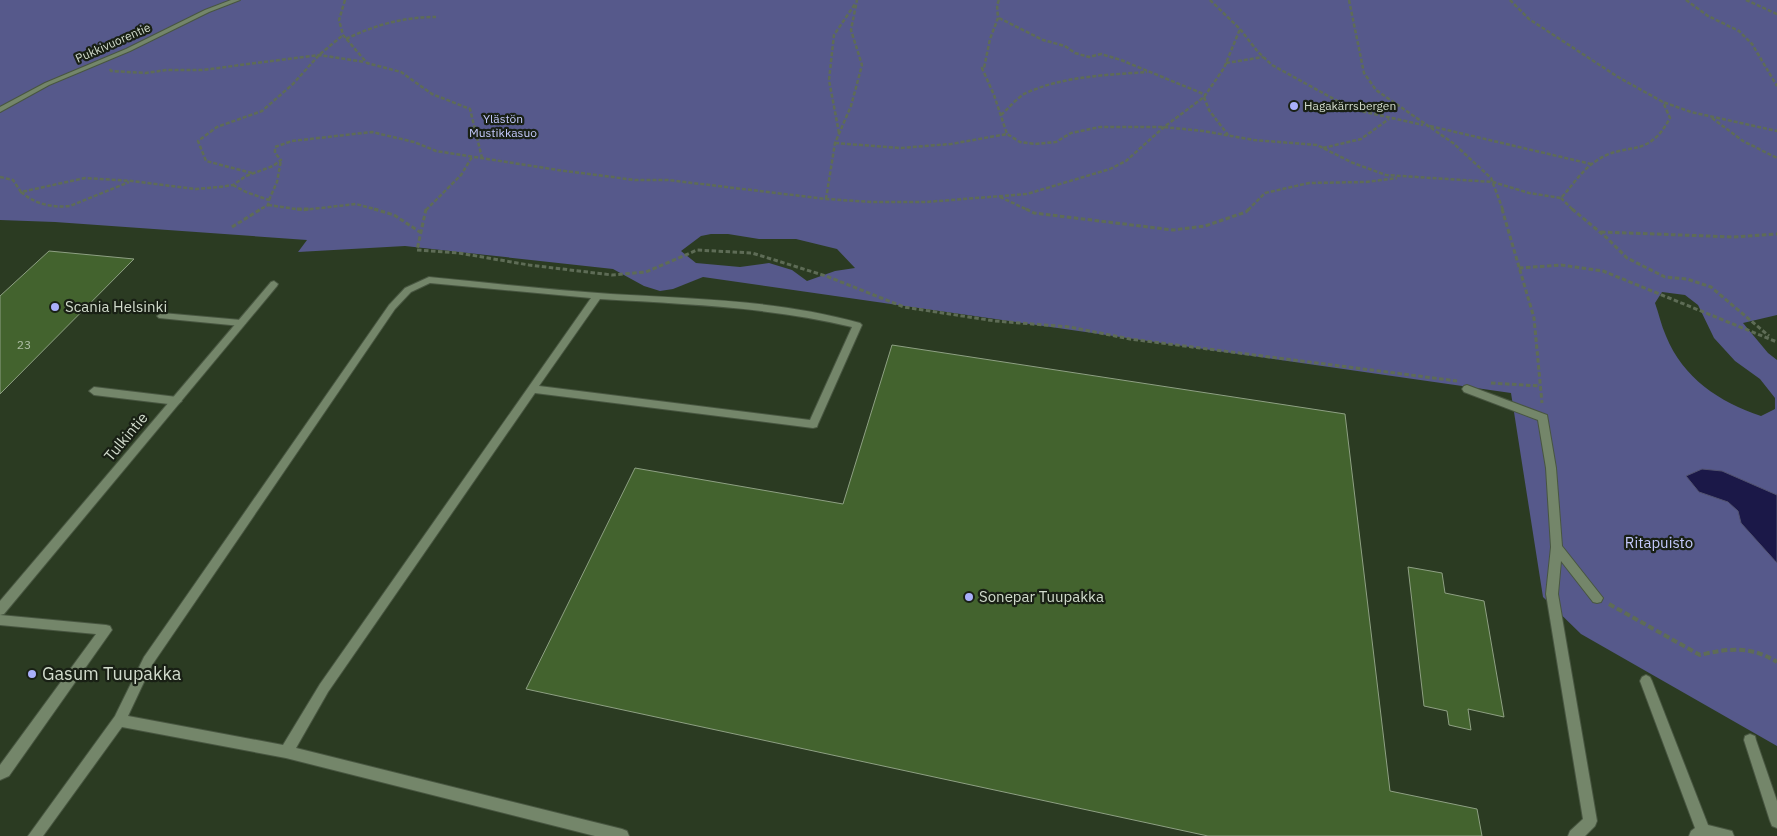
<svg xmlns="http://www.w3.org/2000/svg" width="1777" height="836" viewBox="0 0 1777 836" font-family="'IBM Plex Sans',sans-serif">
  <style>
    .green { fill: #56598b; fill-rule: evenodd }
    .water { fill: #1b1848; stroke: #525370 }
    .building { fill: #43632e; stroke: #8ea083 }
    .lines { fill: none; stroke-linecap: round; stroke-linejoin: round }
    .service-casing { stroke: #485641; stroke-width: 2 }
    .minor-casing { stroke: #485641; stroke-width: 2 }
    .path-far2 { stroke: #5e6c56; stroke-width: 2.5; stroke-dasharray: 4 2; stroke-linecap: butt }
    .path-far1 { stroke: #5e6c56; stroke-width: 3; stroke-dasharray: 4.5 2.5; stroke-linecap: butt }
    .path { stroke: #5e6c56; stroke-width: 4; stroke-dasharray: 6 3; stroke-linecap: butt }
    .service { fill: #74866a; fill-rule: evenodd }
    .minor { fill: #74866a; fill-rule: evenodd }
    .poi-dot { fill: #aab0fb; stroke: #192015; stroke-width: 2 }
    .labels { text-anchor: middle; stroke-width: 4.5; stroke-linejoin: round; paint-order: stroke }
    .far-street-label { font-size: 12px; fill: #d2dccd; stroke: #192015 }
    .far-poi-label { font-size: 12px; fill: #d2dccd; stroke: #192015; text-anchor: start }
    .far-park-label { font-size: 12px; fill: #c4c9fb; stroke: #192015 }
    .number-label { font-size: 12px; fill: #aebea5 }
    .poi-label { font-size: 15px; fill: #d2dccd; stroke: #192015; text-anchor: start }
    .street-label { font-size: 15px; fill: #d2dccd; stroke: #192015 }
    .park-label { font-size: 15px; fill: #c4c9fb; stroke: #192015 }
    .near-poi-label { font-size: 18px; fill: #d2dccd; stroke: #192015; text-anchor: start }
  </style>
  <rect width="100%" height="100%" fill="#2b3b22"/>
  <path class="green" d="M0,0H1777V315L1743,323L1768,353L1777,360V746L1581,634L1543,597L1511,393L703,277L673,289L660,291L644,286L613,269L405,246L298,252L307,240L55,222L0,220ZM711,234H728L759,239H796L837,249L855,268L835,271L807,281L792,270L769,263L740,267L696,263L681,251L701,236ZM1662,292L1685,295L1698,305L1714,338L1735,361L1760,379L1775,398V409L1761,416C1719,402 1683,378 1666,336C1661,325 1659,314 1655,303Z"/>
  <polygon class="water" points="1702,469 1722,471 1777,495 1777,563 1741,523 1738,511 1728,502 1699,492 1686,476"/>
  <g class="building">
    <polygon points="49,251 134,259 0,394 0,296"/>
    <polygon points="892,345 1345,414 1390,791 1477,809 1482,836 1208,836 526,689 635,468 843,504"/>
    <polygon points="1408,567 1442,573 1445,593 1484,601 1504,717 1468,709 1471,730 1449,725 1447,711 1424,706"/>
  </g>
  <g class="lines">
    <defs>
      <g id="service">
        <path d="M429,277C490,283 550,290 611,294C694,299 779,300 860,323L862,325L818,424L817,427L813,428L535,393L328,692L296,748L622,829L627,831L629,836H595L286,758L122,727L43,836H28L115,716L144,657L389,305L405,288ZM430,283L591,298L320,684L283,745L128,716L152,665L395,309L411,292ZM600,299C685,304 769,307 852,327L810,420L539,386Z"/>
        <polygon points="162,313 241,320 246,323 241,326 159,318 157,316"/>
        <polygon points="1467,385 1547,415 1556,468 1562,546 1603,598 1601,602 1597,603 1593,602 1561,561 1558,594 1597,821 1595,826 1585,836 1568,836 1570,831 1583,819 1546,594 1551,547 1546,468 1538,420 1464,392 1462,389 1464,386"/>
        <polygon points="94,387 177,397 182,401 177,405 94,395 89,391"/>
        <polygon points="0,615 106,625 110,626 112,630 9,776 0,780 0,765 96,634 0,625"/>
        <polygon points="1646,675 1650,677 1652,681 1708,825 1732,831 1734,836 1689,836 1691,831 1695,828 1640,681 1642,677"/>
        <polygon points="1750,734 1755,736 1756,740 1777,801 1777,828 1772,826 1770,821 1744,740 1745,736"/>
      </g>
      <g id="minor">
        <polygon points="231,0 240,0 209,12 130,51 49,85 0,112 0,107 45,83 126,49 205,10"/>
        <polygon points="274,281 278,284 277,286 4,614 0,615 0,601 271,282"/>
      </g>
    </defs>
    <use href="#service" class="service-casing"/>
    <use href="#minor" class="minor-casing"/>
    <g class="path-far2">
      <polyline points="345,0 339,20 343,35 367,63 401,72 432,94 470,109 482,158"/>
      <path d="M999,0L997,5L998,18L990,39L984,68H982L994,95L1007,134L1020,142L1035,144L1056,142L1071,133L1100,127H1164L1203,131L1254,140L1317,145L1353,163L1386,175L1493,182L1529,193L1561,198C1572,186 1582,170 1596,161C1626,140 1647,161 1670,118L1663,102"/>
      <polyline points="1210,0 1240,29 1258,52 1272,65 1352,109 1423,125"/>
      <polyline points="1349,0 1364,73 1376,90 1453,143 1491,178 1503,210"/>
      <polyline points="1510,0 1529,19 1618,77 1663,102 1691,112 1777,131"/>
      <polyline points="1686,0 1708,16 1739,31 1752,44 1777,86"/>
      <polyline points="1746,0 1777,14"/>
      <polyline points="999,18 1043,40 1065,46 1075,53 1089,57 1101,54 1121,60 1206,95"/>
      <path d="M346,39C375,25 403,17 436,17"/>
      <polyline points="1226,63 1263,57"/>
      <polyline points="110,69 111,71 146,73 166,70 202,70 319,55 365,62"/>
      <polyline points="1204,97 1209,110 1228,135"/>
      <path d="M1001,115C1008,109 1016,99 1024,94C1062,76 1107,75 1147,72"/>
      <polyline points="1712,118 1743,141 1777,158"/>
      <polyline points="1430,126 1591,164"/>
      <polyline points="839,133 829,80 834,35 855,4"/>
      <polyline points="835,143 900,148 951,144 1007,134"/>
      <polyline points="1323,148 1361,139 1389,119"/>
      <polyline points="252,173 206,161 198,141 217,127 262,111 293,84 319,55 343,35"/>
      <polyline points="0,177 13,180 21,192 85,178 132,181 196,189 219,187 233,185 246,176 273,166 281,160 275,153 275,147 292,141 372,132 414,142 436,151 558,170 635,180 668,180 826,199 872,202 926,202 1027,194 1110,169 1126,161 1164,127 1204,97 1224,68 1240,29"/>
      <polyline points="233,185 246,192 269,200 268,205 259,210"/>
      <path d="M21,192C35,204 52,208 70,206L129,182"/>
      <polyline points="1000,197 1028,210"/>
      <polyline points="1561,198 1573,210"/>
      <polyline points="826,199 835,143 851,106 862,65 851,30 857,0"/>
      <polyline points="269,200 277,182 281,160"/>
      <polyline points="268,205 303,210 356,204 378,210"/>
      <polyline points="426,210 461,175 472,157"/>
      <polyline points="1248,210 1265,193 1309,183 1366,182 1397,178"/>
    </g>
    <g class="path-far1">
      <polyline points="297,209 311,209"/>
      <polyline points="374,209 394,215 420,232"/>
      <polyline points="426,209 417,250 459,253 529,265 612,275 646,272 697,250 752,253 826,276 904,307 995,321 1070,327 1130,339 1457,381"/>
      <polyline points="1026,209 1034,213 1173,230 1205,226 1246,212 1249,209"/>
      <polyline points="1502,209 1534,318 1542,403"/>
      <polyline points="1572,209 1607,238 1627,258 1665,277 1687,279 1711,287 1769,336"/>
      <polyline points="232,227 261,209"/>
      <polyline points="1601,232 1734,237 1777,234"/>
      <polyline points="1519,268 1561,265 1603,271 1777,342"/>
      <polyline points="1491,383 1540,386"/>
    </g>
    <path class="path" d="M1609,604L1700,655C1728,648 1752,646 1777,662"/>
    <use href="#service" class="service"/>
    <use href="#minor" class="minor"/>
  </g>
  <g class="poi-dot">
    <circle cx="1294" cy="106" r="5"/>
    <circle cx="55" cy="307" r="5"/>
    <circle cx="969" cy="597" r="5"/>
    <circle cx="32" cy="674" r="5"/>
  </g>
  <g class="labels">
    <g class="far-street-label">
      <text transform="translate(113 43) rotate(-24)" y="4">Pukkivuorentie</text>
    </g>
    <g class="far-poi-label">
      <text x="1304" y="110">Hagakärrsbergen</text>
    </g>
    <g class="far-park-label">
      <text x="503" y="123">Ylästön<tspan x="503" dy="14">Mustikkasuo</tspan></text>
    </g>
    <g class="number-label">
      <text x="24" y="349">23</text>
    </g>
    <g class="poi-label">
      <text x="65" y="312">Scania Helsinki</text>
      <text x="979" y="602">Sonepar Tuupakka</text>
    </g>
    <g class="street-label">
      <text transform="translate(126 437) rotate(-50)" y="5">Tulkintie</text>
    </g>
    <g class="park-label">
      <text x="1659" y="548">Ritapuisto</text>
    </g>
    <g class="near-poi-label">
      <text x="42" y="680">Gasum Tuupakka</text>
    </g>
  </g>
</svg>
